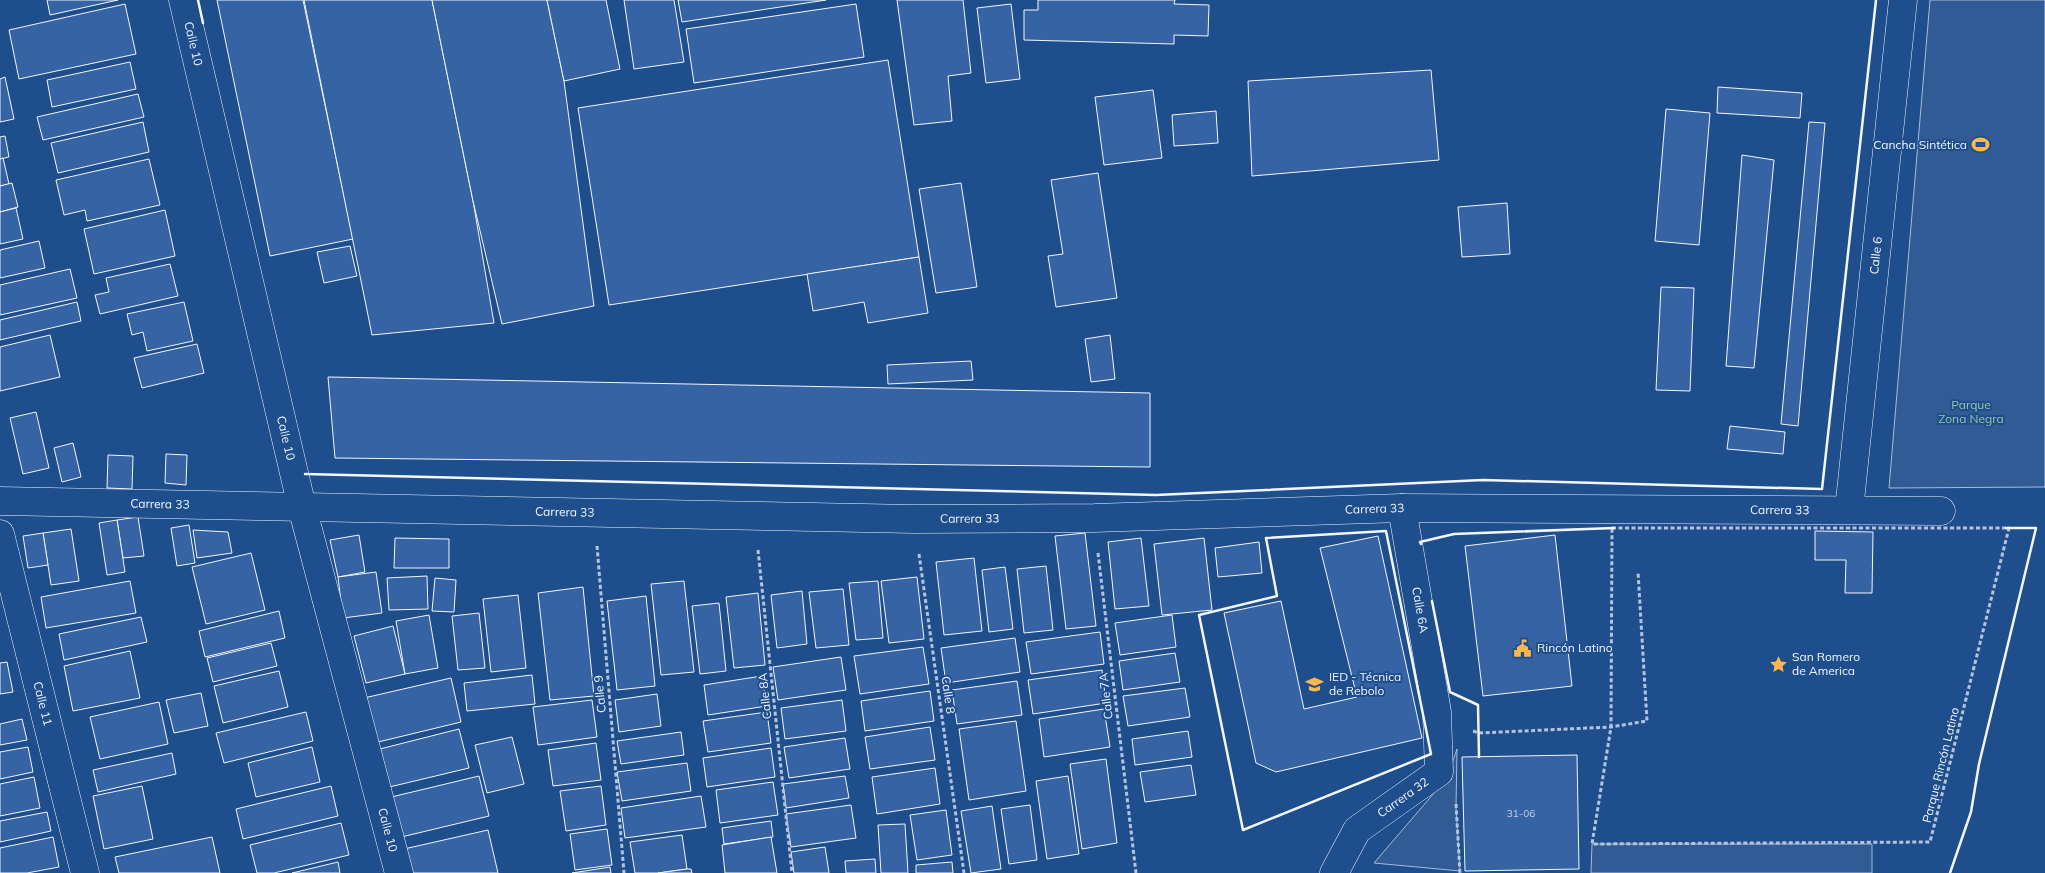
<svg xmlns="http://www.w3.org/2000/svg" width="2045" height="873" viewBox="0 0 2045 873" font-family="Mulish,sans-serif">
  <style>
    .built { fill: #305b95; stroke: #a8bbd7 }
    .building { fill: #3563a3; stroke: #f2f6ff }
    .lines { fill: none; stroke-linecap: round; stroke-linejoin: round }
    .minor-casing { stroke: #f2f6ff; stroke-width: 29 }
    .path { stroke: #b3c4dc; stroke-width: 3; stroke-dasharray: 4 2.5; stroke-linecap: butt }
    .minor { stroke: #1f4e8c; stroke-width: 28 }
    .wall { stroke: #f2f6ff; stroke-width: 2.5 }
    .labels { text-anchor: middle; stroke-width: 4; stroke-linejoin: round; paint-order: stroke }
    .number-label { font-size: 10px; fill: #c3d1e8 }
    .street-label { font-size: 12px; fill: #f2f6ff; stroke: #1f4e8c }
    .poi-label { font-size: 12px; fill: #f2f6ff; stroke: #1f4e8c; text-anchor: start }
    .park-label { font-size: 12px; fill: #97c8a6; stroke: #1f4e8c }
  </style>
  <rect width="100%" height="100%" fill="#1f4e8c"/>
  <g class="built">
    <polygon points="1930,0 2045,0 2045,487 1889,488"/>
    <polygon points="1457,749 1456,808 1460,871 1374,863 1447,778"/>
    <polygon points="1592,844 1872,844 1872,873 1591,873"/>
  </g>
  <g class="building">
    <polygon points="47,0 118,0 50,15"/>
    <polygon points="217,0 303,0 353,239 270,256"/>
    <polygon points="304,0 432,0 473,201 494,323 372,335"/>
    <polygon points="432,0 547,0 564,81 594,306 502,324 473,201"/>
    <polygon points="547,0 606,0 620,69 564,81"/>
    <polygon points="624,0 674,0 684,62 634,69"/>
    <polygon points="678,0 826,0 682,22"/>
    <polygon points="897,0 963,0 971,73 948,76 952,121 914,125"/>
    <polygon points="1038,0 1175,0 1174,4 1209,5 1208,36 1174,35 1174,44 1024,40 1024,10 1038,10"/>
    <polygon points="125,4 136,54 19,79 9,30"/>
    <polygon points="856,4 864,57 694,83 686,29"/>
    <polygon points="1011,4 1020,79 986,83 977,8"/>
    <polygon points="888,60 919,257 609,305 578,108"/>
    <polygon points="130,62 136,89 52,107 47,80"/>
    <polygon points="1431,70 1439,160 1252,176 1248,81"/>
    <polygon points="5,77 14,119 0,122 0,79"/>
    <polygon points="1718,87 1802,93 1800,118 1717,113"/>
    <polygon points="1153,90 1162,158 1104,165 1095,97"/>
    <polygon points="138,94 144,117 43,140 37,117"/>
    <polygon points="1666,109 1710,113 1699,245 1655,241"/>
    <polygon points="1216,111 1218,143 1174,146 1172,115"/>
    <polygon points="143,122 149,152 58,173 51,143"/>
    <polygon points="1809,122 1825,123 1798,426 1781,424"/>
    <polygon points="5,136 9,157 0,159 0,137"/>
    <polygon points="1742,155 1774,160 1754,368 1726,366"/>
    <polygon points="3,158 9,184 0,186 0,159"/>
    <polygon points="149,159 160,205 87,221 85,210 64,215 56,180"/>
    <polygon points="1098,173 1117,298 1056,307 1048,256 1063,254 1051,180"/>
    <polygon points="12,183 18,207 0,212 0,186"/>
    <polygon points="961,183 977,287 936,293 919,189"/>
    <polygon points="1507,203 1510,254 1462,257 1458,207"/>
    <polygon points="16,208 23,239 0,244 0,212"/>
    <polygon points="165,210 175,256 94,274 84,229"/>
    <polygon points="39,241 45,268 0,278 0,250"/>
    <polygon points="350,246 357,276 324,283 317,252"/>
    <polygon points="919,257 928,313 868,323 864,302 813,311 807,274"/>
    <polygon points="170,264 178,296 100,314 95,295 109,292 106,278"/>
    <polygon points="70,269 77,298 0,315 0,285"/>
    <polygon points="1661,287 1694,288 1690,391 1656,390"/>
    <polygon points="77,302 81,321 0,340 0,320"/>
    <polygon points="184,302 193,341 147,351 143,332 132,335 127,314"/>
    <polygon points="50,335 60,377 0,391 0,347"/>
    <polygon points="1110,335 1115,379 1091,382 1085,339"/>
    <polygon points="197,344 204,373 142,388 134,358"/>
    <polygon points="971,361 973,380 888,384 887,365"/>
    <polygon points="328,377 1150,393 1150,467 335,458"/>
    <polygon points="36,412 49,468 23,474 10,418"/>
    <polygon points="1730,426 1785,432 1783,454 1727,449"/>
    <polygon points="73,443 81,477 62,482 54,448"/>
    <polygon points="166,454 187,455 186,485 165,483"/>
    <polygon points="108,455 133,456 132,489 107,488"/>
    <polygon points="138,517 144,556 123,558 117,520"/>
    <polygon points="117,520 125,572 107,575 99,523"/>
    <polygon points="189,525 195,563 177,566 171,528"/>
    <polygon points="71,529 79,581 51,585 43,533"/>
    <polygon points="193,530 228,532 232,553 197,558"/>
    <polygon points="1815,531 1873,532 1872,593 1845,593 1846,560 1815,560"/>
    <polygon points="43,533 48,565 28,568 23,536"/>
    <polygon points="1085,533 1096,626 1066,629 1055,536"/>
    <polygon points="359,535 365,572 338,577 330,540"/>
    <polygon points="1555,535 1572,686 1483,696 1465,546"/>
    <polygon points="1378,536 1422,738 1276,772 1256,763 1224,613 1281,601 1304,709 1357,697 1320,548"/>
    <polygon points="395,538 449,539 449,568 394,568"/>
    <polygon points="1141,538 1149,606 1115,609 1108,542"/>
    <polygon points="1204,538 1212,610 1162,615 1154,544"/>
    <polygon points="1259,542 1262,573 1218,577 1215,548"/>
    <polygon points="251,553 265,610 206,624 192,567"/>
    <polygon points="974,558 982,631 944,635 936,562"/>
    <polygon points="1046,566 1053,630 1024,633 1017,569"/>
    <polygon points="1005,567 1013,629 989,632 982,570"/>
    <polygon points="376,572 382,613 343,618 338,577"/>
    <polygon points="427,576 428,609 389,610 387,578"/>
    <polygon points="917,577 924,639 889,643 881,581"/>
    <polygon points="435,578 456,580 454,612 432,611"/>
    <polygon points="130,581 136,613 46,628 41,597"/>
    <polygon points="684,581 694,672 661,675 651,584"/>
    <polygon points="878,581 883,638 856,640 849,583"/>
    <polygon points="583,587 594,696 550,700 538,593"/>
    <polygon points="843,589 849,645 816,648 809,592"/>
    <polygon points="802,591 807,644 777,648 771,595"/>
    <polygon points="758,593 765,665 734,668 726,597"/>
    <polygon points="518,595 526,668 491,672 483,599"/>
    <polygon points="646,596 655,686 617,690 607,601"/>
    <polygon points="719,603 726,671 700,674 692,606"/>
    <polygon points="279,611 285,638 205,657 199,631"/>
    <polygon points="479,613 485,668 458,670 452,616"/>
    <polygon points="429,615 438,668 405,674 396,621"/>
    <polygon points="1172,615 1176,647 1120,655 1115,623"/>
    <polygon points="141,617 147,642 64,660 59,634"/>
    <polygon points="393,626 405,674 366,683 354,636"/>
    <polygon points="1100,632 1104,664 1031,674 1026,642"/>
    <polygon points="1015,638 1020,672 946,683 941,648"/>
    <polygon points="271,643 277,666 213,682 207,658"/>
    <polygon points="923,647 929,684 860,694 854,656"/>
    <polygon points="130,651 140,698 73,711 64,666"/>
    <polygon points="1175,653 1180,682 1123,690 1119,661"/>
    <polygon points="841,657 846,690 778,700 773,667"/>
    <polygon points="7,662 13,692 0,694 0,663"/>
    <polygon points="1102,670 1106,703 1033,714 1028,680"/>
    <polygon points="279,671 288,707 223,723 214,686"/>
    <polygon points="532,675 535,704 467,711 464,683"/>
    <polygon points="762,676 767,706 708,715 704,685"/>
    <polygon points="451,678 461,722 374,743 364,698"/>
    <polygon points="1017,681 1022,715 957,724 952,690"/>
    <polygon points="1185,688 1190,717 1128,726 1123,696"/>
    <polygon points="930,691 934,721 865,731 861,701"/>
    <polygon points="201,693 208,726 174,733 166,700"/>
    <polygon points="657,694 661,726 619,732 615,700"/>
    <polygon points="592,700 597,737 538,745 533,707"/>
    <polygon points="842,700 846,731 785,739 781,708"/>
    <polygon points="159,702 168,744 100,759 90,717"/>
    <polygon points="1104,709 1110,747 1044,757 1039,719"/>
    <polygon points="306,712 313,741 224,763 216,733"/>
    <polygon points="767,712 771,743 708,752 703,721"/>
    <polygon points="22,719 27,740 0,745 0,724"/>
    <polygon points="1016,721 1026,791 969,800 959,729"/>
    <polygon points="930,727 935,760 870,769 865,737"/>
    <polygon points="459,729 469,768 381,789 372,751"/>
    <polygon points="1188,731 1192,757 1135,765 1132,739"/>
    <polygon points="681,732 684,755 621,764 617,741"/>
    <polygon points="512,737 524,784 487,793 475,745"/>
    <polygon points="845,738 850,769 789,778 784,747"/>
    <polygon points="596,743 601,780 553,786 548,750"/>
    <polygon points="28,747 33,772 0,779 0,752"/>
    <polygon points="312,747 320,782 256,797 248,763"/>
    <polygon points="771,748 775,777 707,787 703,758"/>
    <polygon points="172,753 176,774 98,792 93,770"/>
    <polygon points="1577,755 1579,869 1465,871 1462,757"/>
    <polygon points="1106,759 1117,843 1082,849 1070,764"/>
    <polygon points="687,763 691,791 622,801 617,772"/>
    <polygon points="1191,765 1196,795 1145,802 1140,772"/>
    <polygon points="935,768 940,804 877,814 872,777"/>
    <polygon points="479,776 489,816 393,839 383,799"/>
    <polygon points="845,776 849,798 786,808 783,784"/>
    <polygon points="1068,776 1079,854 1047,859 1036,781"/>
    <polygon points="34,777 40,808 0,816 0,784"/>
    <polygon points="773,782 778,815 720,823 716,790"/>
    <polygon points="142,786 153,839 104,849 93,796"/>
    <polygon points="331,786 338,816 243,839 236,809"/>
    <polygon points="601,786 606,825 566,831 560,791"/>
    <polygon points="701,796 706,827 625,838 621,808"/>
    <polygon points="851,805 856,838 791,847 786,814"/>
    <polygon points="1030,805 1037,860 1009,864 1001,809"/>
    <polygon points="992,806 1001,869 971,873 961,811"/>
    <polygon points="946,810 952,855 917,860 910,815"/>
    <polygon points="47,812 51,831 0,842 0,821"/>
    <polygon points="771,821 773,837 724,844 722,828"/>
    <polygon points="341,823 349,855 274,873 257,873 250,845"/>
    <polygon points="905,824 908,873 881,873 878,825"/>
    <polygon points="607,829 612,865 575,870 570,834"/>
    <polygon points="488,830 498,873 410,873 404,849"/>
    <polygon points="682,835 687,869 658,873 635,873 630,842"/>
    <polygon points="53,837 59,867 27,873 0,873 0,848"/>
    <polygon points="212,837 220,873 119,873 115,857"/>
    <polygon points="771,837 777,873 725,873 722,845"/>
    <polygon points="825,847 829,873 794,873 791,852"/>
    <polygon points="875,859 876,873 846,873 845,861"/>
    <polygon points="338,862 340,873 292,873"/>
    <polygon points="952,862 953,873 916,873 916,865"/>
    <polygon points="610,867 611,873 572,873"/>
    <polygon points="687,869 691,869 692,873 658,873"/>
  </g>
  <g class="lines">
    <defs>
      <g id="minor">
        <path id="s1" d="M183,0L302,507L399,873"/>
        <path id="s2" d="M0,501L914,519L1094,518L1402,508L1941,511"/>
        <path id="s3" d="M1849,510L1903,0"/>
        <path id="s4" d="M0,534L85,873"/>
        <path id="s5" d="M1334,873L1357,830L1439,772L1437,712L1402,508"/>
      </g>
    </defs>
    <use href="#minor" class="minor-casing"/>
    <g class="path">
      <polygon points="1612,528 2009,528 1930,842 1592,844 1611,727"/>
      <polyline points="597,546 624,873"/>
      <polyline points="758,550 792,873"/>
      <polyline points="1098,553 1136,873"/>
      <polyline points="919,554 964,873"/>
      <polyline points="1473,731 1479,733 1611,727 1647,721 1638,572"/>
      <polyline points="1456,804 1460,873"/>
    </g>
    <use href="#minor" class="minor"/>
    <g class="wall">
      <polyline points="198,0 203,23"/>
      <polyline points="305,474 1156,495 1483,480 1822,489 1876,0"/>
      <polygon points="1386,531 1431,754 1243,830 1199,615 1277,596 1266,538"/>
      <polyline points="1421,544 1420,542 1454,534 1614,528"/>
      <polyline points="1432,601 1450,692 1478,705 1479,757"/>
      <polyline points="1950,873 1971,812 1979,764 2036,528 2006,528"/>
    </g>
  </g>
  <defs>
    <symbol id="stadium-bare" viewBox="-9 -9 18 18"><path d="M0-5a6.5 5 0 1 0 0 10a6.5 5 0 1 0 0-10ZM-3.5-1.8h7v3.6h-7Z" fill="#ffb74d" stroke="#1f4e8c" stroke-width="2.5" paint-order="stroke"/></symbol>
    <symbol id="civic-bare" viewBox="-9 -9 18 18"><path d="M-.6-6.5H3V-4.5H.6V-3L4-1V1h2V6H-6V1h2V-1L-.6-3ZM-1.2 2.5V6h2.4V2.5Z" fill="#ffb74d" stroke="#1f4e8c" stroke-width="2.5" paint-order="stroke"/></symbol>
    <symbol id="sight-bare" viewBox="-9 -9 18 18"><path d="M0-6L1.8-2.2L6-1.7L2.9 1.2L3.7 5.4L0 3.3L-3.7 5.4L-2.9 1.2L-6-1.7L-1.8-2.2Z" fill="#ffb74d" stroke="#1f4e8c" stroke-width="2.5" paint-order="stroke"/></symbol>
    <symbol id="school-bare" viewBox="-9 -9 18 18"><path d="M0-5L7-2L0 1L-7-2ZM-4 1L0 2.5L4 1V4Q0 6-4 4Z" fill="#ffb74d" stroke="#1f4e8c" stroke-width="2.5" paint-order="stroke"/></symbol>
  </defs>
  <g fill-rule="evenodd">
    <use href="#stadium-bare" x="1968" y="132" width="25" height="25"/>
    <use href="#civic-bare" x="1510" y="636" width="25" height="25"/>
    <use href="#sight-bare" x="1766" y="652" width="25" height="25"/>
    <use href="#school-bare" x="1302" y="672" width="25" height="25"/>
  </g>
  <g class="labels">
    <g class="number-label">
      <text x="1521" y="817">31-06</text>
    </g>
    <g class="street-label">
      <text dy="4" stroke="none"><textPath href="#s1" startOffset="45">Calle 10</textPath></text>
      <text dy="4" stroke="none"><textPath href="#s3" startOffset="256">Calle 6</textPath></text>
      <text dy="4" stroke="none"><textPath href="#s1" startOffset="450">Calle 10</textPath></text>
      <text dy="4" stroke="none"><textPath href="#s2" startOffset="160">Carrera 33</textPath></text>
      <text dy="4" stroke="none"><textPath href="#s2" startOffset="1375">Carrera 33</textPath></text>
      <text dy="4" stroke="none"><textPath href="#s2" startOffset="1780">Carrera 33</textPath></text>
      <text dy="4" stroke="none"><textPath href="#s2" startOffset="565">Carrera 33</textPath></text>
      <text dy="4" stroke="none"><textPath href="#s2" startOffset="970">Carrera 33</textPath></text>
      <text transform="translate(1420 610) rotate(80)" y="4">Calle 6A</text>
      <text transform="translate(600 694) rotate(-95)" y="4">Calle 9</text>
      <text transform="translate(948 695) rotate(82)" y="4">Calle 8</text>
      <text transform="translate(765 696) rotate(-96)" y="4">Calle 8A</text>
      <text transform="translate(1106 696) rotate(-97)" y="4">Calle 7A</text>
      <text dy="4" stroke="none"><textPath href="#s4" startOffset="175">Calle 11</textPath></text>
      <text transform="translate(1941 765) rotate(-76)" y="4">Parque Rincón Latino</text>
      <text dy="4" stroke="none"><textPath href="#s5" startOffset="105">Carrera 32</textPath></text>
      <text dy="4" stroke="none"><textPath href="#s1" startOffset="855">Calle 10</textPath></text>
    </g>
    <g class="poi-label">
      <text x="1967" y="149" text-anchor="end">Cancha Sintética</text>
      <text x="1537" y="652">Rincón Latino</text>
      <text x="1792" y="661">San Romero<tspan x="1792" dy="14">de America</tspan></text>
      <text x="1329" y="681">IED - Técnica<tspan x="1329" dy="14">de Rebolo</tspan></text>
    </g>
    <g class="park-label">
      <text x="1971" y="409">Parque<tspan x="1971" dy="14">Zona Negra</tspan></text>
    </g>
  </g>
</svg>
